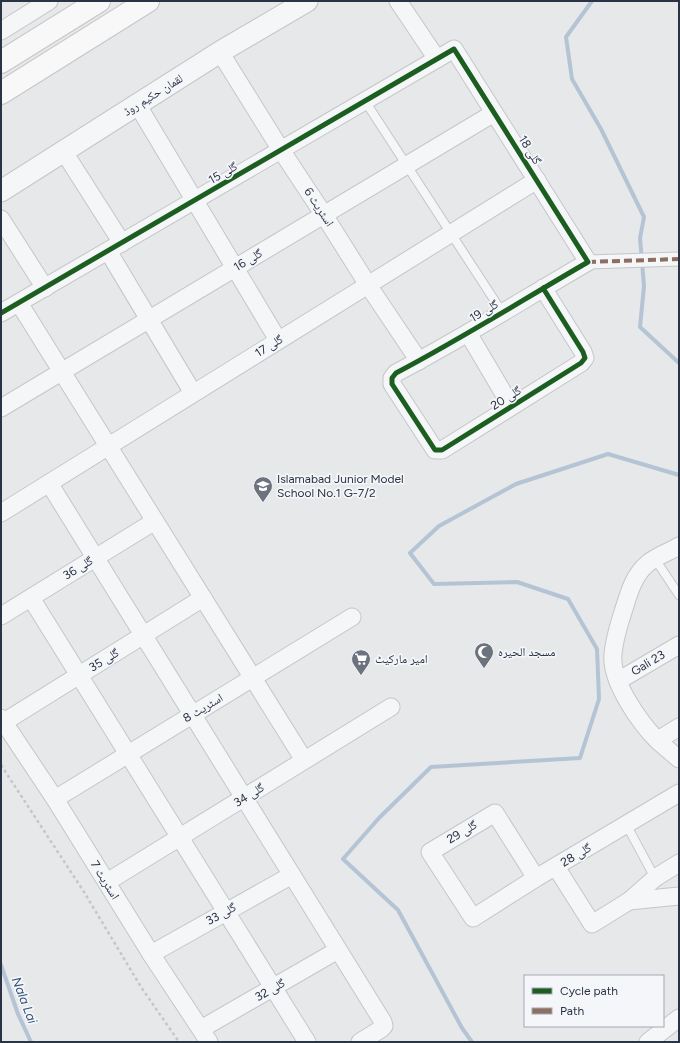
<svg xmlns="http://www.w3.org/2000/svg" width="680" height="1043" viewBox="0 0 680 1043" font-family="Figtree,'Noto Naskh Arabic',sans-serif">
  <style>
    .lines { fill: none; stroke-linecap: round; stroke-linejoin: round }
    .stream { stroke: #b4c4d5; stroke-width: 4 }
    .service-casing { stroke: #c4c6c8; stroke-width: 10 }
    .pedestrian-casing { stroke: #c4c6c8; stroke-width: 15 }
    .minor-casing { stroke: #c4c6c8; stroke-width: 19 }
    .tertiary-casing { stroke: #c4c6c8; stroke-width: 23 }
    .secondary-casing { stroke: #c4c6c8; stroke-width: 24 }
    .path { stroke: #c5c6ca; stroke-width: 2.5; stroke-dasharray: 3 3; stroke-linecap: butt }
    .service { stroke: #f5f6f7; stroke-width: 8 }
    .pedestrian { stroke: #f5f6f7; stroke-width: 13 }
    .minor { stroke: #f5f6f7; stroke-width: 17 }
    .tertiary { stroke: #f5f6f7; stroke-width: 21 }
    .secondary { stroke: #f8f8f8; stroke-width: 22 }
    .quiet { stroke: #8d6e63; stroke-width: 4; stroke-dasharray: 8 4; stroke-linecap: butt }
    .cycleway-casing { stroke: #f4f6f9; stroke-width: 8 }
    .cycleway { stroke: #1b5e20; stroke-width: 5 }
    .labels { text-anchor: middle; stroke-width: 3.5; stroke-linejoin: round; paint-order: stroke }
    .street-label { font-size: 12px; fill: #2b3445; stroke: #f4f6f9 }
    .poi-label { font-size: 12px; fill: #2b3445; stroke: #f4f6f9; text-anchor: start }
    .water-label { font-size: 13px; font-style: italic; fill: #34527a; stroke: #f4f6f9 }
  </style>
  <rect width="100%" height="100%" fill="#e6e8ea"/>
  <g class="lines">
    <g class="stream">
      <polyline points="592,1 566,37 572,79 601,129 644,217 640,238 644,286 640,327 679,363"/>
      <polyline points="1,965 18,1014 31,1042"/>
      <polyline points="472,1042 462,1028 398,910 343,859 379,818 431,767 580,758 599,699 597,649 568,599 517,582 434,584 410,553 439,526 516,484 608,454 679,475"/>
    </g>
    <defs>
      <g id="service">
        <polyline points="365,101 502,312"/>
        <polyline points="655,559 679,595"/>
        <polyline points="626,824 655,878"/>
      </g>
      <polyline id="pedestrian" points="588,262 679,259"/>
      <g id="minor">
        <polyline points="398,1 437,59"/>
        <polyline points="1,31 49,1"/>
        <polyline points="220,52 281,150 324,215 368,285 419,361"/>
        <polyline points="137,104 278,340"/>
        <polyline points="64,152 122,243"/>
        <polyline points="1,219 45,288"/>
        <polyline points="108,251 193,393"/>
        <polyline points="19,303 304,760"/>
        <path d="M1,313L454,49L588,262C524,299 461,339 396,373L392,378V384L435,450H442L581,363L585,358L583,352L543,288"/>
        <polyline points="468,333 511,406"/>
        <polyline points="1,408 494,113"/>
        <polyline points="49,483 383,1022 384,1026 381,1029 360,1042"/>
        <polyline points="1,513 537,180"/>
        <path d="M679,546C669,552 656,556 647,564C632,577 628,597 622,615C618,628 614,641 613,654C610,681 640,723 658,741C665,747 672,753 679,759"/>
        <polyline points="31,598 307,1042"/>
        <polyline points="1,616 155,521"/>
        <polyline points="618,681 679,645"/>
        <polyline points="1,718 55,799 151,954 209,1042"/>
        <polyline points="4,722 203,598"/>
        <polyline points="658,740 679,727"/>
        <polyline points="55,799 352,617"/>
        <polyline points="556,867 592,924 629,901 655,878 679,863"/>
        <polyline points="536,878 495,813 430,852 473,918 536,878 679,793"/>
        <polyline points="107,882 391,707"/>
        <polyline points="629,901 679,896"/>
        <polyline points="151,954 292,875"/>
        <polyline points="201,1029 338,950"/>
        <polyline points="648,1042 679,1018"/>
      </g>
      <polyline id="tertiary" points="1,191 220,52 307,1"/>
      <g id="secondary">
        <polyline points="1,62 99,1"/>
        <polyline points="1,93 148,1"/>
      </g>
    </defs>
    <use href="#service" class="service-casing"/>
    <use href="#pedestrian" class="pedestrian-casing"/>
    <use href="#minor" class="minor-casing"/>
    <use href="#tertiary" class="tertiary-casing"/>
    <use href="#secondary" class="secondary-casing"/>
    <polyline class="path" points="1,765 84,892 141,987 179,1042"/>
    <use href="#service" class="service"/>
    <use href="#pedestrian" class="pedestrian"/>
    <use href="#minor" class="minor"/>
    <use href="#tertiary" class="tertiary"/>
    <use href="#secondary" class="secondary"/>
    <polyline class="quiet" points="588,262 679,259"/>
    <defs>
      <path id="cycleway" d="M1,313L454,49L588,262C524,299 461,339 396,373L392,378V384L435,450H442L581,363L585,358L583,352L543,288"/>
    </defs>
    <use href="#cycleway" class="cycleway-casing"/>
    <use href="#cycleway" class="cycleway"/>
  </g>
  <defs>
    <symbol id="school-pin" viewBox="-11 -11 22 30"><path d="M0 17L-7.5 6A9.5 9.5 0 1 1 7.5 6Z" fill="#6c737f" stroke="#f4f6f9"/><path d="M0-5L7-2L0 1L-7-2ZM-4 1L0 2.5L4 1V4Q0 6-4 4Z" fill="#fff"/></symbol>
    <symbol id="mosque-pin" viewBox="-11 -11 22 30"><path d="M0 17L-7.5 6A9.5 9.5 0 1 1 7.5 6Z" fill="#6c737f" stroke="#f4f6f9"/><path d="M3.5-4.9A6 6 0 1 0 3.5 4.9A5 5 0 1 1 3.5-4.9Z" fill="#fff"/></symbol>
    <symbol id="supermarket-pin" viewBox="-11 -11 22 30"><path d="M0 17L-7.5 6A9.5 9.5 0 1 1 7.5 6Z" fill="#6c737f" stroke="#f4f6f9"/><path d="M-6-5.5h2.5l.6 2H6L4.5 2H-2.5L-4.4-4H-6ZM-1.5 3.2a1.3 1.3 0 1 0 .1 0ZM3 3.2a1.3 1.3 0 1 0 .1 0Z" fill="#fff"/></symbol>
  </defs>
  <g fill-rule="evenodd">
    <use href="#school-pin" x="252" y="475" width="22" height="30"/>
    <use href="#mosque-pin" x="473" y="641" width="22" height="30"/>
    <use href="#supermarket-pin" x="350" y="648" width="22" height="30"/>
  </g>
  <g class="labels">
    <g class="street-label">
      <text transform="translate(153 95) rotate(-32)" y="4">لقمان حکیم روڈ</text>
      <text transform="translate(530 150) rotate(58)" y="4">گلی 18</text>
      <text transform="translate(223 173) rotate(-30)" y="4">گلی 15</text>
      <text transform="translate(319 207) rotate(57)" y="4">اسٹریٹ 6</text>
      <text transform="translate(248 260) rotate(-31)" y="4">گلی 16</text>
      <text transform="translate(484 311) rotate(-31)" y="4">گلی 19</text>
      <text transform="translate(269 346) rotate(-32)" y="4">گلی 17</text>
      <text transform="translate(506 398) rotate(-32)" y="4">گلی 20</text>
      <text transform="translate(78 568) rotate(-32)" y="4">گلی 36</text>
      <text transform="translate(104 660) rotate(-32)" y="4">گلی 35</text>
      <text transform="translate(648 663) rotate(-31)" y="4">Gali 23</text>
      <text transform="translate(203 708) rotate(-31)" y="4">اسٹریٹ 8</text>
      <text transform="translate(249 795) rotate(-32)" y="4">گلی 34</text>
      <text transform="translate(462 832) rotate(-31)" y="4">گلی 29</text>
      <text transform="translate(576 855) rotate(-31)" y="4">گلی 28</text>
      <text transform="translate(105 880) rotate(58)" y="4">اسٹریٹ 7</text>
      <text transform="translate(221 914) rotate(-29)" y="4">گلی 33</text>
      <text transform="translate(270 990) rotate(-30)" y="4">گلی 32</text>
    </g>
    <g class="poi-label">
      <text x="277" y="483">Islamabad Junior Model<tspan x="277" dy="14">School No.1 G-7/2</tspan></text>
      <text x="498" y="656">مسجد الحیرہ</text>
      <text x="375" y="663">امیر مارکیٹ</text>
    </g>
    <g class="water-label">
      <text transform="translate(25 1000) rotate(69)" y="5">Nala Lai</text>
    </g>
  </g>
  <rect width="680" height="1043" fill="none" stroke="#2b3445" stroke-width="4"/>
  <rect x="524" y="975" width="140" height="52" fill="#f4f6f9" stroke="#a4a8b1"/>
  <rect x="532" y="988" width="20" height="6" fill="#1b5e20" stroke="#a4a8b1"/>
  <text x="560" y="995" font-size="12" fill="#2b3445">Cycle path</text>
  <rect x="532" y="1008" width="20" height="6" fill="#8d6e63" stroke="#a4a8b1"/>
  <text x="560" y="1015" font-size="12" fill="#2b3445">Path</text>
</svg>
